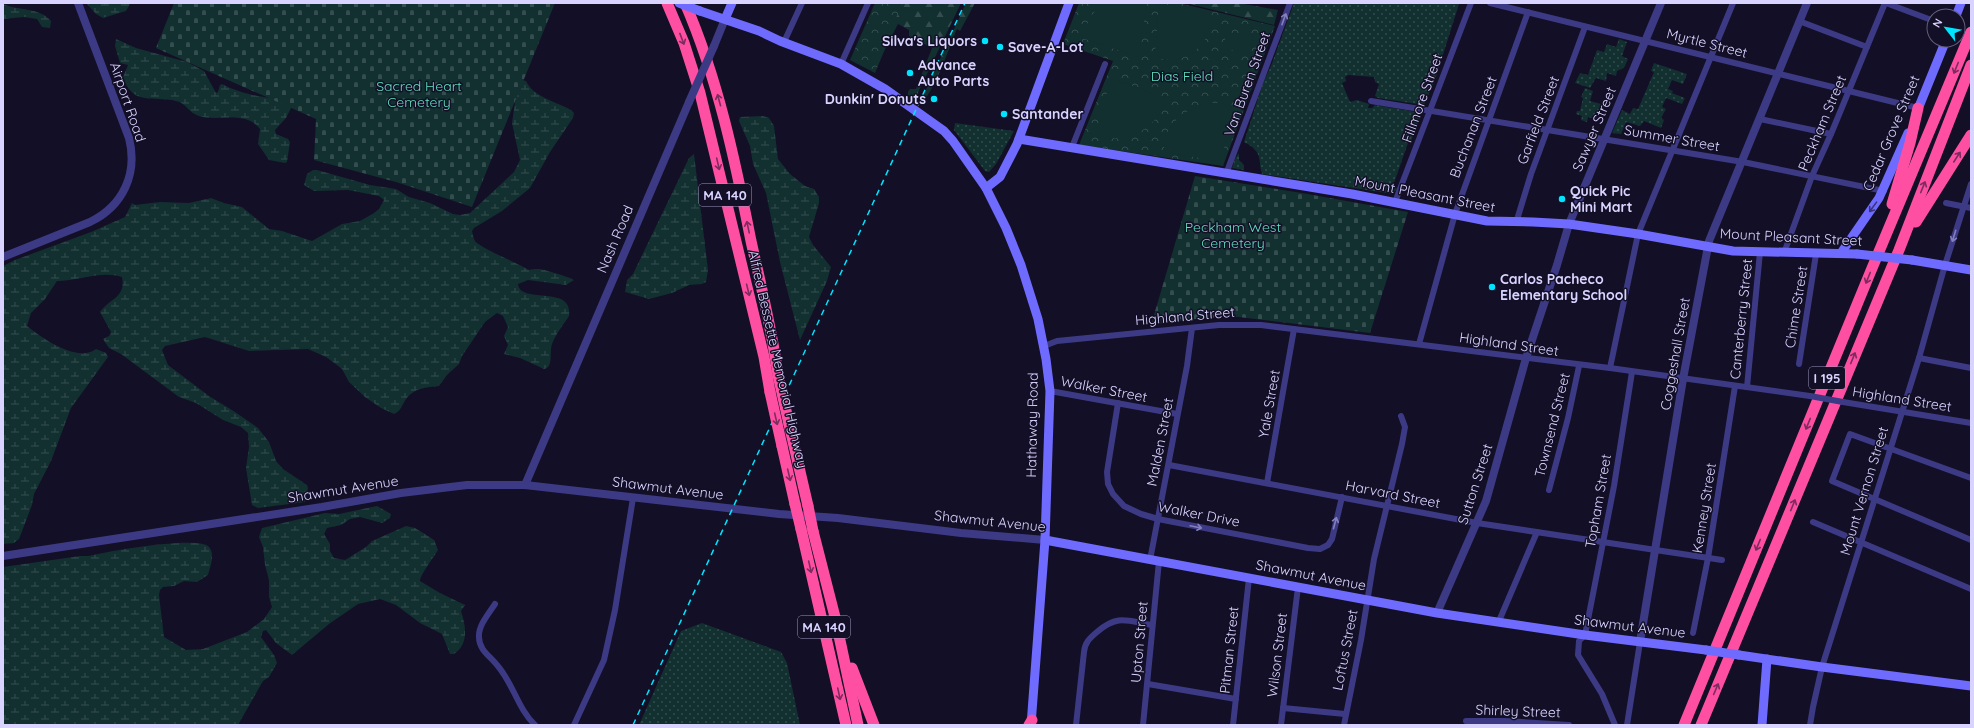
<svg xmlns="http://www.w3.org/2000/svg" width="1974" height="728" viewBox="0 0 1974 728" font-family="Quicksand,sans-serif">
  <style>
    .grass { fill: url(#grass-dots) }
    .forest { fill: url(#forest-firs) }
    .wetland { fill: url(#wetland-marsh) }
    .cemetery { fill: url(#cemetery-stones) }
    .park { fill: url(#park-crowns) }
    .garden { fill: #12302f }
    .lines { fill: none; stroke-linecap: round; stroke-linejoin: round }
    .minor { stroke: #3d3a85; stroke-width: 6 }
    .tertiary { stroke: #3d3a85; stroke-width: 8 }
    .secondary { stroke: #6f6bff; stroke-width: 9 }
    .motorway { stroke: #ff4fa3; stroke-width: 11 }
    .rail { stroke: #00e5ff; stroke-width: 1.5; stroke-dasharray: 6 5; stroke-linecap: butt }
    .minor-bridge { stroke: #3d3a85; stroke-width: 6 }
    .tertiary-bridge { stroke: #3d3a85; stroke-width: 8 }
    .secondary-bridge { stroke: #6f6bff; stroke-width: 9 }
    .motorway-bridge { stroke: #ff4fa3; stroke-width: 11 }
    .oneway { stroke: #837fbc }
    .oneway2 { stroke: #7d2c5e }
    .oneway3 { stroke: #38347d }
    .poi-dot { fill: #00e5ff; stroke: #130f26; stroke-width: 1.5 }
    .labels { text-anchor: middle; stroke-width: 3; stroke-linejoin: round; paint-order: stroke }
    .shield { fill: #130f26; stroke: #9e99be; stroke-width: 1 }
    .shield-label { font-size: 13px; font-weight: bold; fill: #d9d4ff }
    .poi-label { font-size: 14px; font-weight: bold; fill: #d9d4ff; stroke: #130f26; text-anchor: start }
    .street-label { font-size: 14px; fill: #d9d4ff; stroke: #130f26 }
    .park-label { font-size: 14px; fill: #5fe0c0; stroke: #130f26 }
  </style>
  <defs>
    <pattern id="grass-dots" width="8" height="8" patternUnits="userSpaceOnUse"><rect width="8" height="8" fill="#12302f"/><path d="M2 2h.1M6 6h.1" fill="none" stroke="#344d4e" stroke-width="1.8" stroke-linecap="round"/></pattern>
    <pattern id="forest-firs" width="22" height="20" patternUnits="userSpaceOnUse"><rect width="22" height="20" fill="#12302f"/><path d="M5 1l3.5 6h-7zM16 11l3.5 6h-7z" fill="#344d4e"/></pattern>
    <pattern id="wetland-marsh" width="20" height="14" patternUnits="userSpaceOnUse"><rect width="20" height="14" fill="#12302f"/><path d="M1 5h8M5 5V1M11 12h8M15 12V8" fill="none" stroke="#344d4e"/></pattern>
    <pattern id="cemetery-stones" width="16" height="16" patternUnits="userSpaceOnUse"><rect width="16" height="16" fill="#12302f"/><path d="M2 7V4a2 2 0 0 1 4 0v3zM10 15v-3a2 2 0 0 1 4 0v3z" fill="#344d4e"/></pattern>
    <pattern id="park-crowns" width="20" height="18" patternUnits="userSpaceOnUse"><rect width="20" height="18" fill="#12302f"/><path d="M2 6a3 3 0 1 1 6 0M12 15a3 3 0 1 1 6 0" fill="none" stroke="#344d4e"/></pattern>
  </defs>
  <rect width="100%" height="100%" fill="#130f26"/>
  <g class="grass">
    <path d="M1294,3H1455L1459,4L1435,80L1424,105L1378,98L1375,96L1379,84L1375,82L1374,77L1348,75L1345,77L1346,81L1342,83L1350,102L1357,100L1369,104L1368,108H1372L1375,105L1422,113L1411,141L1408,143L1394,183L1397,189L1393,194L1262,174C1258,158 1263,152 1244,142L1263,83L1271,66Z"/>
    <polygon points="1619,39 1627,42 1622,56 1628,59 1624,68 1617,71 1616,76 1607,73 1606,81 1596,78 1590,88 1575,83 1580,73 1588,75 1597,50 1604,52 1607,44 1616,47"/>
    <polygon points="1654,63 1687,74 1683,84 1672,80 1668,89 1673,91 1672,93 1685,98 1682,104 1666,98 1662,107 1666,109 1661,118 1664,120 1661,128 1644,121 1640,126 1626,122 1621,134 1612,133 1622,110 1630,114 1633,108 1638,109 1654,72 1651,71"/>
    <polygon points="1585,88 1593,91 1590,101 1601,104 1596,119 1588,117 1587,122 1581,120 1582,116 1576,114 1577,111 1580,111 1583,98 1581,97"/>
    <polygon points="955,123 1014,131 996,164 989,172 985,171 954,130"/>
    <polygon points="1239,153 1239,160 1244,165 1244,170 1232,168 1235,159"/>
    <polygon points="702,623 781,652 787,663 800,725 639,725 681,631"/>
  </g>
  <g class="forest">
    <polygon points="898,3 961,3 915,99 908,95 908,92 910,89 916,89 932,48 909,36 909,30 898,24 884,51 881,43"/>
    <path d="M966,3H975L960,31L957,29L956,31C950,46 932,98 920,103Z"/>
    <polygon points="1186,3 1238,3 1278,10 1274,25"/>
  </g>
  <g class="wetland">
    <polygon points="86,3 129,3 130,4 126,11 103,18 96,14"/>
    <path d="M3,4C19,11 39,7 51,21L50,28L42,27L37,19L24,17L3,19Z"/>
    <path d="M116,39L136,48L187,62L204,71L216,93L218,92L220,85L222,84C229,88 241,92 249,94C261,98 283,97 291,108L286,118L275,130L276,134L288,139L290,142L287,162L285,163L269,160L258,144L260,129C246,110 218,122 199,116C189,113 186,103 176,101C153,95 133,107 123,77L128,65L120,63L115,46Z"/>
    <path d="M522,80L526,81C533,97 557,102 571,110L574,113L573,118L550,152L530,188L502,211L474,228L472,231C473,234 473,238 475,241C480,248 518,263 529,270C532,269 535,269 538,269C541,268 572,278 574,280L566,285L528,280L518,284C520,305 574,284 569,316C563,325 556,334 552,344C549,352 554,367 544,369L520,358L504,354L508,345L504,336L508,327L503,316L497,313L485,322L462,356L459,364L447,375L439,386C427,387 414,388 406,399C402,405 401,411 394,414L381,408L365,397L349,382L342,369L337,365L326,357L308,349L249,351L205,337L165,346L162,350L168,365L209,396L235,412L258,428L269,442L276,461L283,469L307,485L308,488L305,502L258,508L252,505L246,468L249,447L248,433L241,427L223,420L196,403L179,397L121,354L109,348L103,339L109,336L111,332L100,312C110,298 126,298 122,277C102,270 78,281 57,281L45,299L31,313L27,326C42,338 77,363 96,349L106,353L108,357L71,408L51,461L34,494L32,505L19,539L14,543L3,544V266L15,260L91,232L125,217L132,203L135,205L160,202L189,203L211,198L224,203L242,207L269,229L282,231L312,241L342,224L360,221L374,213L379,209L384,200L379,196L348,190L314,191L304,185L307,174L313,170H317L370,185L396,189L409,197L430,203L453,214L460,215L470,213L514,172L520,160L512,123L517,89Z"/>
    <polygon points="763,116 769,118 774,126 778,159 790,174 805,186 814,189 819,197 819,203 809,237 813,245 831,267 827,281 800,340 780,262 766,193 753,164 750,146 739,121 740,117"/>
    <polygon points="694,154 708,270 706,282 702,284 689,285 672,293 649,299 625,292 627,280 633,274 689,158"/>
    <path d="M377,506L391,514L390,518L382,523L360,517L350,519L341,525L327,528L324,534L330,544V551L334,558L345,560L366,547L372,541L406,526L415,528L428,536L434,540L438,550C434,557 420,575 420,581L440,593L465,605L461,611C466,626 469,644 454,654H450L442,634L420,623L396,605L380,599L358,604L329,624L292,655L276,643L266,630L263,631L261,637L274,655L277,663L269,677L263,681L238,725H3V567L80,556H89C107,551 195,536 208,546C216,553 210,567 208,575L197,582L184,581L174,586L163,587L160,590L159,595L164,637L186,650L203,649L247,632L264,619L272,607L269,597V580L265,565L263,547L259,537L262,528L325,513L339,514Z"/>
  </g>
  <g class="cemetery">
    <polygon points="174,3 555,3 472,207 396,182 314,160 316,119 156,48"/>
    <polygon points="1195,176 1302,193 1408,212 1370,333 1230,316 1186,320 1151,325"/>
  </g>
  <g class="park">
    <polygon points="875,3 903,3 887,37 885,49 875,73 850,60"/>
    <polygon points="1079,3 1179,3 1275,26 1223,166 1079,145 1113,61 1063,44"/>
  </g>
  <g class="garden">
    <path d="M1102,3H1147L1138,57L1082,38C1086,24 1092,13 1102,3Z"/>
    <path d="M1159,3L1212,15C1213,43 1182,70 1155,56Z"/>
    <polygon points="1226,32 1254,36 1251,53 1224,49"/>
    <path d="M1111,78L1165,98C1166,104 1163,107 1160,112C1149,133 1122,142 1100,137L1096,133Z"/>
    <path d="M1212,103H1223L1234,108L1231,128L1220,159L1216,161L1167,152L1164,150C1164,124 1188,105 1212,103Z"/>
  </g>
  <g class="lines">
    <g class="minor">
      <polyline points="1490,3 1918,108"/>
      <polyline points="1886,3 1934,21"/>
      <polyline points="1799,21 1867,47"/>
      <polyline points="784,42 802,3"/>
      <polyline points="841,64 868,3"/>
      <polyline points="1371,101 1743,162 1884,191"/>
      <polyline points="1760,119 1831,134"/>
      <polyline points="1072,147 1105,64"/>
      <polyline points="1226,174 1290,3"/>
      <polyline points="1395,202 1471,3"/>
      <polyline points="1946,203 1971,208"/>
      <polyline points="1516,223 1531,174 1585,27"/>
      <polyline points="1784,253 1812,176 1831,134 1885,3"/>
      <polyline points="1419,344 1455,214 1528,12"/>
      <polyline points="1044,346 1057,341 1219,325 1261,325 1610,368 1810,396"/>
      <polyline points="1919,358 1971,368"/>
      <polyline points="1799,364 1816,254"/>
      <polyline points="1610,368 1638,234 1733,3"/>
      <polyline points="1747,387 1760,252"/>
      <polyline points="1050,391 1177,414"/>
      <polyline points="1843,402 1971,423"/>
      <polyline points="1118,403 1107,472 1108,484 1113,494 1124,506 1141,514 1158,519 1308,548 1320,549 1328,545 1332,539 1342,497"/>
      <polyline points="1169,465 1477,523 1722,560"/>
      <polyline points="1971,478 1850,434 1832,481 1971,540"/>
      <polyline points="1267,483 1294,329"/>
      <polyline points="1549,490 1568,418 1579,366"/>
      <polyline points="1813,522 1971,589"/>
      <polyline points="1150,560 1187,366 1192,328"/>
      <path d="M495,604C489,613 478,626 479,637C479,650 490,656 497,665C513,683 518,709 535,725"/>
      <polyline points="1499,621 1537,532"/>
      <polyline points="1693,633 1708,558 1735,386"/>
      <polyline points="1148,684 1236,699"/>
      <polyline points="1283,708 1345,714"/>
      <polyline points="1466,721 1504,721 1569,725"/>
      <polyline points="574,725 604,660 615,610 633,498"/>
      <path d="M1076,725L1084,652C1085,642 1090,638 1097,632C1118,614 1127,621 1152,625"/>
      <polyline points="1143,725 1159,561"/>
      <polyline points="1233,725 1249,578"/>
      <polyline points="1281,725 1298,587"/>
      <polyline points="1344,725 1361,640 1374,559 1402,444 1405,427 1401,416"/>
      <polyline points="1615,725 1602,694 1578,655 1579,641 1585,635 1614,486 1632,372"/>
      <polyline points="1627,725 1640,642"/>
      <polyline points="1810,725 1813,707 1822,667 1919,358 1945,265 1971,184"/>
    </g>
    <g class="tertiary">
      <polyline points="714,46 725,19"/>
      <path d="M3,257L90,222C123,206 138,174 129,138L78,3"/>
      <polyline points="525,485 689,102"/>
      <polyline points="3,556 322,507 401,493 467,485 525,485 779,514 838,518 961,533 1045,540"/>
      <polyline points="1437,613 1486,501 1526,358 1557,265 1569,224 1661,3"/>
      <polyline points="1640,642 1683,379 1709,241 1807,3"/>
    </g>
    <g class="secondary">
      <polyline points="700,11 759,31 780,41 841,64 885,89 944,131 953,141 986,188 1006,228 1021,265 1038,319 1046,359 1050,391 1045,540 1031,725"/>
      <polyline points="1956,16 1961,3"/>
      <polyline points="725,19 732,3"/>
      <polyline points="1916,114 1946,40"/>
      <polyline points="1019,139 1352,194 1487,221 1533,222 1569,224 1638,234 1733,251 1857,254"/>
      <polyline points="986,188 1000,177 1017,144 1069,3"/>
      <polyline points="1841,253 1879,198 1908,133"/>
      <polyline points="1912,260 1971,270"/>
      <polyline points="1045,540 1437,613 1585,635 1706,650"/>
      <polyline points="1739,655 1822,667 1971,686"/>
      <polyline points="1762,725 1767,659"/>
    </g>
    <g class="motorway">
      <polyline points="667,3 684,43 700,93 764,357 770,392"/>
      <path d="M685,3C718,79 735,160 751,241C761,286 772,330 778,375"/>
      <polyline points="1892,204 1910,143 1918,108"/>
      <polyline points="1916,222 1971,135"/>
      <polyline points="789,424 808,506"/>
      <polyline points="782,446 795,504"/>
      <polyline points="801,529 846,725"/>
      <polyline points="813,531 835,617 858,725"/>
      <polyline points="852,668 874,725"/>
      <polyline points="1029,725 1032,720"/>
      <polyline points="1684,725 1870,273 1971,32"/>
      <polyline points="1701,725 1899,250 1971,65"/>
    </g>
    <polyline class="rail" points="633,725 965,3"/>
    <polyline class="minor-bridge" points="1810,396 1843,402"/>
    <polyline class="tertiary-bridge" points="689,102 714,46"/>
    <g class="secondary-bridge">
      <polyline points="679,3 700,11"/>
      <polyline points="1857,254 1912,260"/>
      <polyline points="1706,650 1739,655"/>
    </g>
    <g class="motorway-bridge">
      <polyline points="778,375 789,424"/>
      <polyline points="770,392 782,446"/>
      <polyline points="795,504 801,529"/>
      <polyline points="808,506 813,531"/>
    </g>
  </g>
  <defs><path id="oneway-shaft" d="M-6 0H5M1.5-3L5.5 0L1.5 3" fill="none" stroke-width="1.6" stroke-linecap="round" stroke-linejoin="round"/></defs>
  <g class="oneway">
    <use href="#oneway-shaft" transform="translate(1284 19) rotate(-70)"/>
    <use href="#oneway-shaft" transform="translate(1954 236) rotate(107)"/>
    <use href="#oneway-shaft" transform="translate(1335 523) rotate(-75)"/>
    <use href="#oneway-shaft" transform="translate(1196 527) rotate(12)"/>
  </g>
  <g class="oneway2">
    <use href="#oneway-shaft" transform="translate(682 39) rotate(69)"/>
    <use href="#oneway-shaft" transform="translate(1956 68) rotate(112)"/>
    <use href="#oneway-shaft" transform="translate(719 100) rotate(-105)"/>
    <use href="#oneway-shaft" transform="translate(1957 157) rotate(-57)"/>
    <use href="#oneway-shaft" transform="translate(718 164) rotate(77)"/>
    <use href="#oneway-shaft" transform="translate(1923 187) rotate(-68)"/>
    <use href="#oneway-shaft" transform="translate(748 227) rotate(-102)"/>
    <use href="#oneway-shaft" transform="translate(1868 278) rotate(112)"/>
    <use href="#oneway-shaft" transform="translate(748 290) rotate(76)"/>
    <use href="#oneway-shaft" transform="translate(1853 358) rotate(-68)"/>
    <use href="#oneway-shaft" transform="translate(776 419) rotate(77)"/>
    <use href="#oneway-shaft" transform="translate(1808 424) rotate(112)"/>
    <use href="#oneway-shaft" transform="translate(789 475) rotate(77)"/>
    <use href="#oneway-shaft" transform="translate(1793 505) rotate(-68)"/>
    <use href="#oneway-shaft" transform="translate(1758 545) rotate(112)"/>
    <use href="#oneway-shaft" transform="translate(810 567) rotate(77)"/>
    <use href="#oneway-shaft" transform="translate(1716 689) rotate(-67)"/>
    <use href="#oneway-shaft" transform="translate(839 694) rotate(78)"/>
  </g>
  <use class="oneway3" href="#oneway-shaft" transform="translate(1873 207) rotate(126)"/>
  <g class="poi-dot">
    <circle cx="985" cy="41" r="4"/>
    <circle cx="1000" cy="47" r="4"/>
    <circle cx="910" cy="73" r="4"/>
    <circle cx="934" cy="99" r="4"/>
    <circle cx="1004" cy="114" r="4"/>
    <circle cx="1562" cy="199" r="4"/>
    <circle cx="1492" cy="287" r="4"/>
  </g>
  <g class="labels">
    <g class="shield">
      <rect x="699" y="184" width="52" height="22" rx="3"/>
      <rect x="1809" y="367" width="36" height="22" rx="3"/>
      <rect x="798" y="616" width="52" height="22" rx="3"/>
    </g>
    <g class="shield-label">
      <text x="725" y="200">MA 140</text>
      <text x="1827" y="383">I 195</text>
      <text x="824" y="632">MA 140</text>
    </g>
    <g class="poi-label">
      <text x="977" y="46" text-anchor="end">Silva's Liquors</text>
      <text x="1008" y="52">Save-A-Lot</text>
      <text x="918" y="70">Advance<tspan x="918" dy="16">Auto Parts</tspan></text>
      <text x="926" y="104" text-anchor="end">Dunkin' Donuts</text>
      <text x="1012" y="119">Santander</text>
      <text x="1570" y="196">Quick Pic<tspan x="1570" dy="16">Mini Mart</tspan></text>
      <text x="1500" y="284">Carlos Pacheco<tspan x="1500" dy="16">Elementary School</tspan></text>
    </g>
    <g class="street-label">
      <text transform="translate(1707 43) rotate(14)" y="5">Myrtle Street</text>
      <text transform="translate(1247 84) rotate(-70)" y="5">Van Buren Street</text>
      <text transform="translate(1422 98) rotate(-70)" y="5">Fillmore Street</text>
      <text transform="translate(128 102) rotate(71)" y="5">Airport Road</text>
      <text transform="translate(1538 120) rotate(-69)" y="5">Garfield Street</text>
      <text transform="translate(1822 123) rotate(-67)" y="5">Peckham Street</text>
      <text transform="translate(1473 127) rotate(-69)" y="5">Buchanan Street</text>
      <text transform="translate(1594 129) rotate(-67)" y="5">Sawyer Street</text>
      <text transform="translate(1891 133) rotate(-67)" y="5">Cedar Grove Street</text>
      <text transform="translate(1672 138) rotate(10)" y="5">Summer Street</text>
      <text transform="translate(1425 194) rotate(11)" y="5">Mount Pleasant Street</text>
      <text transform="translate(1791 237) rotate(3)" y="5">Mount Pleasant Street</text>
      <text transform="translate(615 239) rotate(-67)" y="5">Nash Road</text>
      <text transform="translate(1796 307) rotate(-81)" y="5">Chime Street</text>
      <text transform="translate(1185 316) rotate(-5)" y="5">Highland Street</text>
      <text transform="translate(1741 319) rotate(-84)" y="5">Canterberry Street</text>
      <text transform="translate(1509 344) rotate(8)" y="5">Highland Street</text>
      <text transform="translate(1675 354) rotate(-80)" y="5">Coggeshall Street</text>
      <text transform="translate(778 359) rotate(77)" y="5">Alfred Bessette Memorial Highway</text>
      <text transform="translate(1104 389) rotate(11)" y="5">Walker Street</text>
      <text transform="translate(1902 399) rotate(9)" y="5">Highland Street</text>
      <text transform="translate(1269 404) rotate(-80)" y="5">Yale Street</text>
      <text transform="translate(1032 425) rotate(-89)" y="5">Hathaway Road</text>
      <text transform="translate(1552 425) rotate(-76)" y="5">Townsend Street</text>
      <text transform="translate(1160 442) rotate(-79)" y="5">Malden Street</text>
      <text transform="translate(1475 484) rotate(-72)" y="5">Sutton Street</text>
      <text transform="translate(668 488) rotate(7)" y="5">Shawmut Avenue</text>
      <text transform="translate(343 489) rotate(-9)" y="5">Shawmut Avenue</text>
      <text transform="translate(1864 491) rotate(-73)" y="5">Mount Vernon Street</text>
      <text transform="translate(1393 494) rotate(11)" y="5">Harvard Street</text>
      <text transform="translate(1598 501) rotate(-80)" y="5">Topham Street</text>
      <text transform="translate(1704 508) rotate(-81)" y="5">Kenney Street</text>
      <text transform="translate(1199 514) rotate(11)" y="5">Walker Drive</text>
      <text transform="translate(990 521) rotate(6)" y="5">Shawmut Avenue</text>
      <text transform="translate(1311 575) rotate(11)" y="5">Shawmut Avenue</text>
      <text transform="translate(1630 626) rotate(7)" y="5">Shawmut Avenue</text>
      <text transform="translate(1139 642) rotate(-85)" y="5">Upton Street</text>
      <text transform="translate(1229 650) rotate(-84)" y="5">Pitman Street</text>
      <text transform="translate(1345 650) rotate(-79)" y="5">Loftus Street</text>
      <text transform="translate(1277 655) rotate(-83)" y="5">Wilson Street</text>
      <text transform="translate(1518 711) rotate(2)" y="5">Shirley Street</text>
    </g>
    <g class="park-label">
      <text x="1182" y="81">Dias Field</text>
      <text x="419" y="91">Sacred Heart<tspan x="419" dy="16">Cemetery</tspan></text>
      <text x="1233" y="232">Peckham West<tspan x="1233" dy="16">Cemetery</tspan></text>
    </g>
  </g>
  <rect width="1974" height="728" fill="none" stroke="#d9d4ff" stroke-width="8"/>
  <g transform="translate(1946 28) rotate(301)"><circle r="19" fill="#130f26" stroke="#625e7d"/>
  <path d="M0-3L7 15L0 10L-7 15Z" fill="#00e5ff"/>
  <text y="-6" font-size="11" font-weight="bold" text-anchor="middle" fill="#d9d4ff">N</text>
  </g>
</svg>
